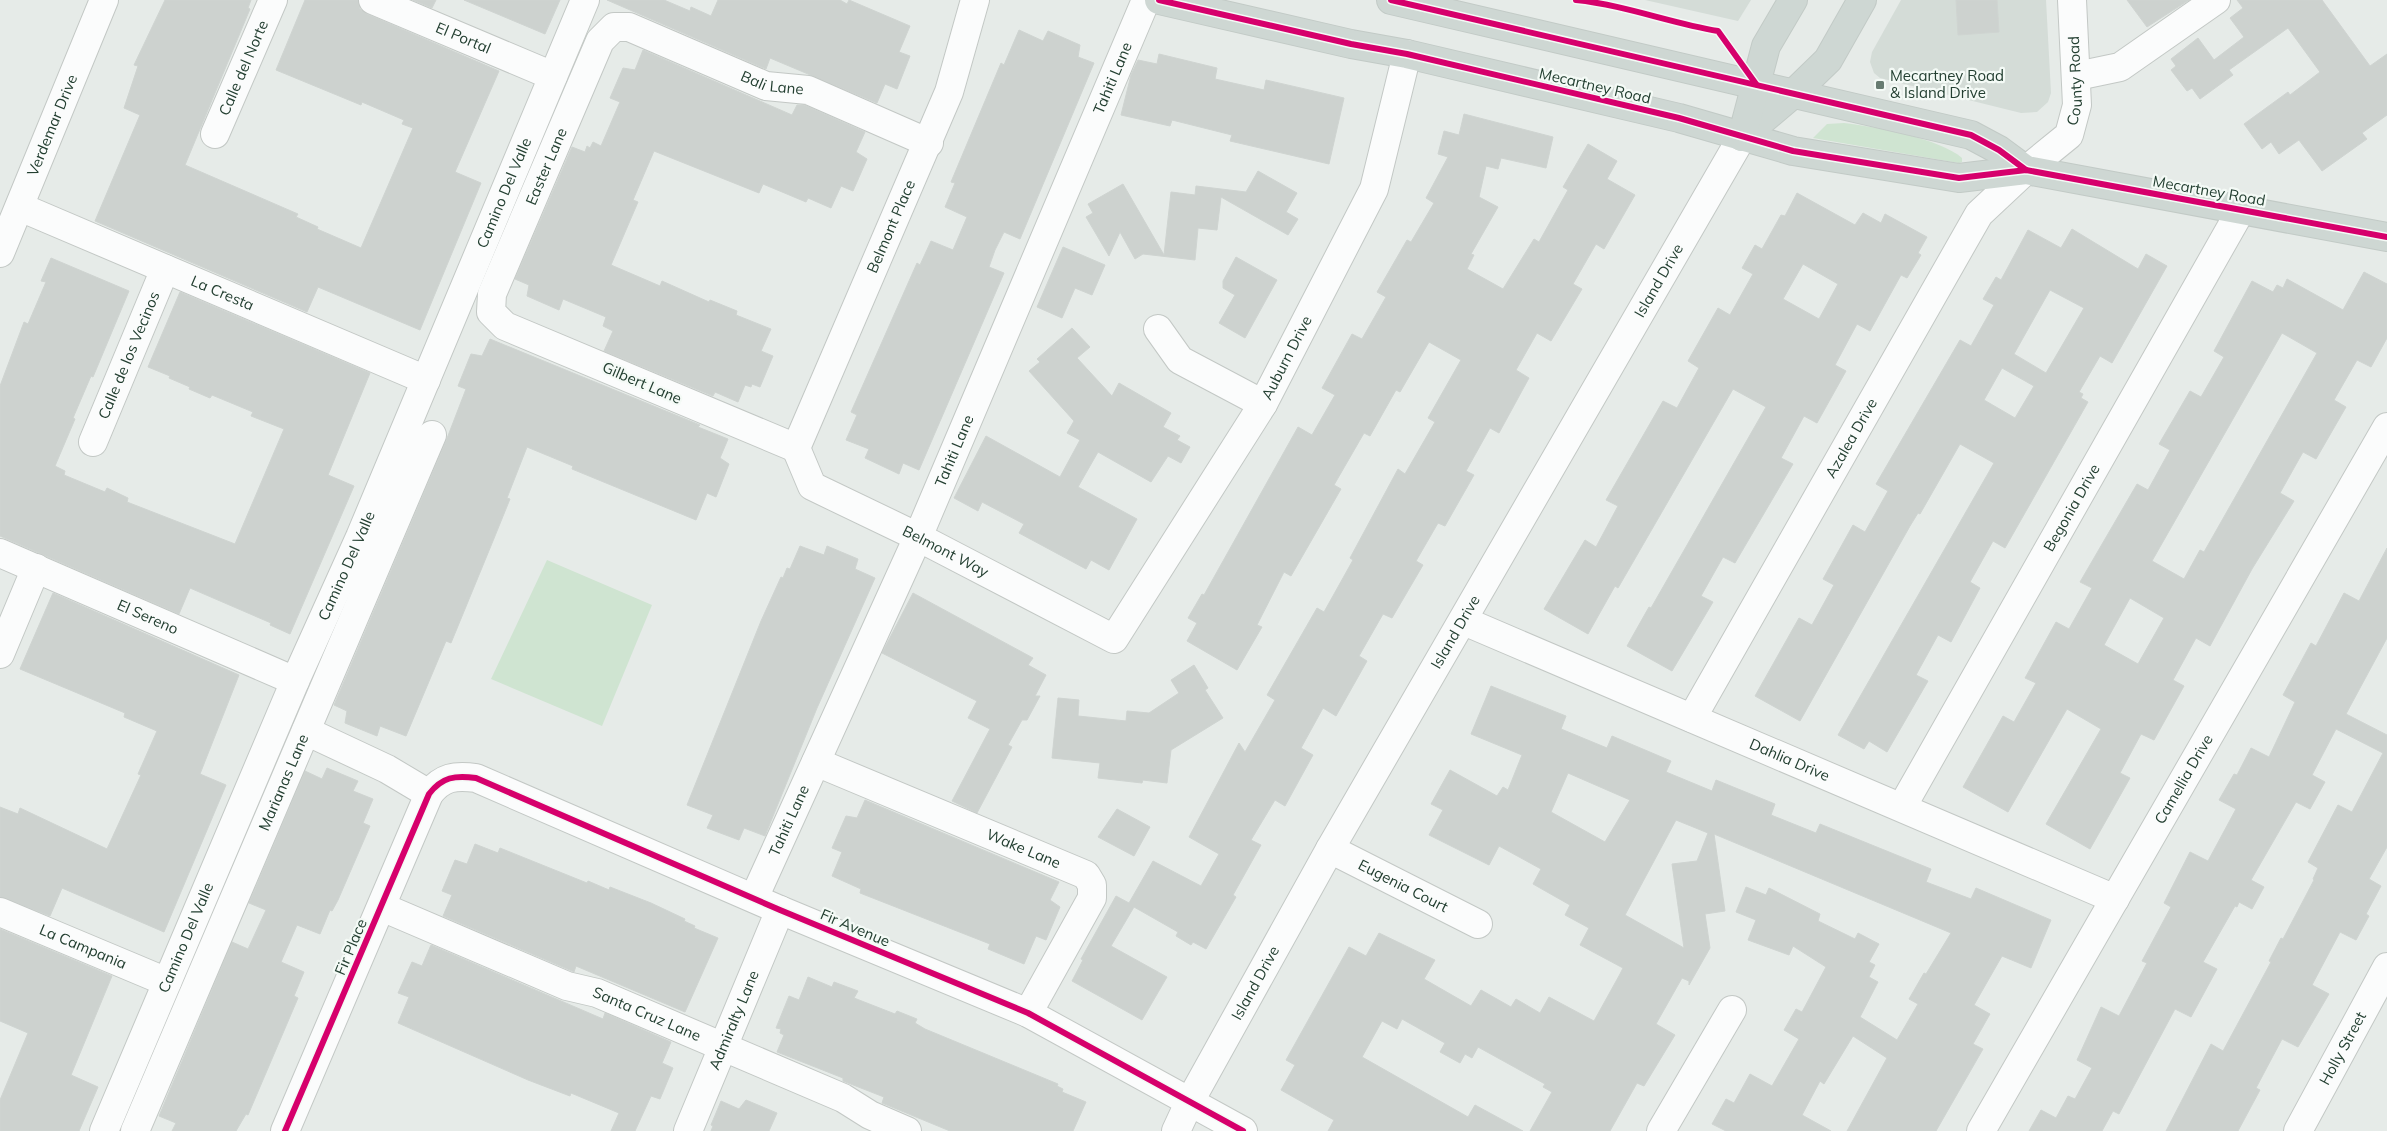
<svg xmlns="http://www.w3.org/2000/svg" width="2387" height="1131" viewBox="0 0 2387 1131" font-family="Mulish,sans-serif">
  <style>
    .built { fill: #d4dcd7 }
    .green { fill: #cfe4d1 }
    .building { fill: #cdd2cf; stroke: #cfd4d1; fill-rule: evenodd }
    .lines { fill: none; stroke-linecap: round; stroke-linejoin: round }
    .minor-casing { stroke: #c3c8c5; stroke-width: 30 }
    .major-casing { stroke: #c2cac6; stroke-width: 30 }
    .minor { stroke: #fbfcfc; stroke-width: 28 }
    .major { stroke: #ced7d3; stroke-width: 28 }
    .cycleway-casing { stroke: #f4faf6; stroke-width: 9 }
    .cycleway { stroke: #d6006c; stroke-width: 6 }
    .poi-dot { fill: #677b71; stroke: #f4faf6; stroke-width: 2 }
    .labels { text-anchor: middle; stroke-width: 4.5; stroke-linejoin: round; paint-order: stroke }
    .street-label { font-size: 15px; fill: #233f31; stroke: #f4faf6 }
    .poi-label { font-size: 15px; fill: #233f31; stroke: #f4faf6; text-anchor: start }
  </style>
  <rect width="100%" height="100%" fill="#e6ebe8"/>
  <g class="built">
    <polygon points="1645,0 1751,0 1738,21"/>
    <polygon points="1901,0 2046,0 2051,93 2048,102 2037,112 2021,113 1880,78 1874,73 1870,62 1872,52"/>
  </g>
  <g class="green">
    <path d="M1844,123C1875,127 1939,138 1962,158V162L1959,163L1813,138L1827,124Z"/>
    <polygon points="547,560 652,605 602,726 491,679"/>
  </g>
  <g class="building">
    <polygon points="165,0 251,0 248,8 250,9 185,165 298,214 296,217 318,227 317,229 361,248 413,128 402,124 404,120 362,102 361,105 276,70 305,0 358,0 360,9 367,14 499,71 455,172 481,183 420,330 318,287 307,312 95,221 140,115 124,108 138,66 134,65"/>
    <polygon points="413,0 436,0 432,8"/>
    <polygon points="464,0 560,0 545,34"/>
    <polygon points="607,0 664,0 690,11 691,7 711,16 718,0 840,0 847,4 849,0 910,26 899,52 910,56 897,89 885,84 877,103 770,58 766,69"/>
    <polygon points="1956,0 1997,0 1999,32 1958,35"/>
    <polygon points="2127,0 2189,0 2147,27"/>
    <polygon points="2237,0 2322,0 2370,66 2387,54 2387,115 2362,133 2367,139 2322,171 2299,140 2279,154 2271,142 2262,149 2244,124 2288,92 2290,95 2320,72 2288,28 2229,70 2233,75 2200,99 2192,88 2187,91 2171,70 2176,66 2171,59 2198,38 2214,60 2244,37 2230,18 2243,8"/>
    <polygon points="1019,30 1043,41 1048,31 1080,45 1078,57 1094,63 1020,239 1004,232 995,250 989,267 1004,273 919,470 903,463 899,474 865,458 869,449 846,440 857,415 851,412 917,263 920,265 931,241 953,250 967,217 945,207 955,183 951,182 1001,63 1004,65"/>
    <polygon points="643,50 792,115 797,105 804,105 865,132 856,152 867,159 853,191 841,186 831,208 808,198 806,202 763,184 759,193 654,151 633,200 638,202 611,265 660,286 662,281 709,302 710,300 737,311 736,315 771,329 761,351 773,356 760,387 752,384 751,387 745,385 738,402 715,392 713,396 604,351 613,331 603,326 606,317 563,299 559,310 527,296 529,285 515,279 572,147 585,152 587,146 590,148 593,142 601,146 620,102 610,98 623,68 635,70"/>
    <polygon points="1159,54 1217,68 1215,79 1264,90 1266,80 1344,98 1329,164 1230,141 1232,135 1172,120 1170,126 1121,115 1131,75 1138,60 1157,64"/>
    <polygon points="1464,114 1553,137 1546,168 1501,158 1498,169 1486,166 1479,197 1498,207 1471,254 1474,255 1467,269 1503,289 1534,239 1539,242 1568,190 1563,187 1588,144 1617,161 1607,179 1635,195 1604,249 1596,244 1573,284 1582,289 1551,341 1537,333 1516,370 1529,378 1499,433 1490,428 1466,471 1474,475 1445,526 1438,523 1416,561 1423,565 1392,618 1383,614 1359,656 1367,661 1336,716 1323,708 1301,748 1313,755 1285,806 1275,800 1251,840 1261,845 1233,895 1236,897 1206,949 1193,942 1191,945 1176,936 1178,932 1134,907 1111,946 1167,977 1142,1020 1072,981 1083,960 1081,959 1116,896 1129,903 1153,861 1201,886 1219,854 1189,837 1239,743 1245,752 1275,700 1267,695 1317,608 1324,612 1353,560 1350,558 1398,469 1405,474 1435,422 1428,418 1461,360 1429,342 1400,392 1396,390 1370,436 1364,433 1334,485 1341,489 1291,576 1284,572 1257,625 1262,627 1237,670 1187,641 1197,623 1188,618 1202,594 1204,595 1298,427 1312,435 1335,395 1322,388 1352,334 1362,339 1386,297 1377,292 1407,240 1411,242 1434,203 1426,198 1448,157 1438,154 1444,131 1459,135"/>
    <polygon points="1258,171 1297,193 1286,212 1298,219 1288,235 1221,197 1217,230 1198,228 1195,260 1143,254 1135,259 1120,232 1109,256 1086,217 1093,213 1088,204 1123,184 1164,255 1171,192 1195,195 1196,186 1246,192"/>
    <path d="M1797,193L1855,225L1863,213L1881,223L1885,214L1927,237L1918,253L1921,255L1907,278L1901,275L1870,331L1857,324L1835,365L1846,371L1817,423L1804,416L1781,458L1793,464L1735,563L1723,557L1701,596L1713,602L1672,671L1627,646L1649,607L1651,608L1766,407L1733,389L1618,588L1615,586L1588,634L1544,609L1585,540L1596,547L1618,506L1606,500L1663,401L1677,408L1699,368L1688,361L1718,308L1730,315L1753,274L1742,268L1755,245L1762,249L1781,215L1785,216ZM1803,264L1838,284L1819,319L1783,299Z"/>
    <path d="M2072,229L2138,269L2146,254L2167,266L2112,363L2100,356L2079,392L2083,394L2081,398L2088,402L2005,548L1993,541L1970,582L1980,588L1951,642L1938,635L1916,675L1928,681L1887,752L1869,741L1864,749L1838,735L1994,463L1960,444L1920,514L1918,513L1910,526L1800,721L1755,696L1799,618L1812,625L1834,585L1823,579L1853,525L1865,532L1888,491L1876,484L1960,340L1971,346L1994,305L1983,299L1996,277L2001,280L2028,230L2061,248ZM2050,290L2084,308L2046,373L2014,354ZM2002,368L2034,386L2015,418L1984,400Z"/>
    <polygon points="1063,247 1105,265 1092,295 1075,288 1062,318 1037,307"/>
    <polygon points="1236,257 1277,280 1245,338 1219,323 1235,295 1223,288 1223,281"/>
    <polygon points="51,258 129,291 93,377 91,376 73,418 75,419 55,466 65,471 64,475 105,492 107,488 128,498 127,502 235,544 284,429 251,416 253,412 212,395 210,398 189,389 190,387 169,378 170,376 148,367 180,292 370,373 328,475 354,486 290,634 270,625 271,623 190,588 179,614 0,536 0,386 24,322 28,324 46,282 41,281"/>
    <path d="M2364,272L2387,284V338L2371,367L2357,360L2334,400L2346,407L2316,459L2303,452L2280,493L2294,501L2252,569L2210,646L2196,638L2173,680L2184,686L2154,740L2141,734L2120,773L2130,778L2090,849L2046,824L2101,729L2067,709L2008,812L1963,787L2003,716L2014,722L2036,683L2025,678L2056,622L2069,629L2092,588L2080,582L2137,484L2148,490L2170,450L2159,444L2190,391L2201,397L2224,357L2214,351L2252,281L2273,292L2277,285L2283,288L2287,279L2343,310ZM2282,333L2317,353L2204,552L2200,550L2184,579L2152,561ZM2130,598L2164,618L2138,664L2104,645Z"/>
    <polygon points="1072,328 1090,347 1077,358 1112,396 1119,383 1171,413 1163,427 1180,436 1177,440 1190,447 1181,463 1168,456 1151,482 1098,452 1078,487 1137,519 1109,570 1091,560 1086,569 1019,533 1024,524 982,502 978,511 954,498 986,436 1060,477 1080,440 1067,433 1074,421 1029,371 1040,362 1037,359"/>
    <polygon points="490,339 700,425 698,427 728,439 720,458 729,464 716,497 707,493 696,520 572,469 573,466 527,447 507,498 510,499 495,536 451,643 446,641 406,736 380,726 377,736 345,723 347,711 334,705 446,441 466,389 458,386 471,354 482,356"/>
    <polygon points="800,546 824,555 827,546 858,559 855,569 875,578 817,708 765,836 744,828 739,840 707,828 713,815 687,805 761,621 781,577 783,578 787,568 790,569"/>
    <polygon points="2387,548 2387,638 2346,714 2387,735 2387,847 2369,879 2381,886 2366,914 2369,916 2356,940 2340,932 2312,985 2329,994 2298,1047 2282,1039 2256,1088 2260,1090 2238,1131 2166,1131 2211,1044 2223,1051 2271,962 2269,961 2281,938 2283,939 2314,880 2313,879 2318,868 2308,862 2338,805 2352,812 2383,753 2336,729 2312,775 2325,782 2310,809 2296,802 2251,880 2264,887 2252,909 2239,902 2237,907 2235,906 2203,962 2217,969 2191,1017 2175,1009 2119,1114 2113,1111 2102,1131 2029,1131 2041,1110 2056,1118 2068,1096 2075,1099 2092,1068 2077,1060 2101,1007 2119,1016 2147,963 2142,961 2171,907 2164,903 2190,852 2208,861 2236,809 2219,800 2234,774 2237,775 2251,748 2269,757 2295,702 2283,695 2311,643 2316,646 2344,593 2359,601"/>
    <polygon points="53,593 239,675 200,774 226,785 164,932 62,888 50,916 0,897 0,807 18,814 20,808 107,849 141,775 138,774 157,731 124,717 125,713 20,669"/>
    <polygon points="913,593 1033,658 1028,665 1046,675 1035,696 1040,696 1027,720 1022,720 1008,745 1012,747 977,813 952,801 990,729 968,718 977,701 882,653"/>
    <polygon points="1194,665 1208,688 1205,690 1223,718 1171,750 1167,783 1143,780 1142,783 1098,778 1100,763 1052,758 1058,698 1079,700 1078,716 1126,721 1127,711 1149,713 1179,693 1171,680"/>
    <path d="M1491,686L1566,716L1561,729L1607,748L1612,736L1671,761L1666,772L1712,791L1716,780L1775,804L1771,815L1816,833L1820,824L1931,869L1926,882L1971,899L1976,888L2051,920L2031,968L2002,956L1974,1005L1990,1014L1973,1044L1983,1049L1936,1131H1847L1887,1058L1853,1036L1824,1084L1820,1081L1802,1115L1831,1131H1726L1712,1124L1726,1099L1734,1103L1750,1074L1772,1086L1799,1039L1784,1030L1796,1009L1802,1012L1826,967L1793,946L1789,955L1748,940L1756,920L1736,912L1746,887L1766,895L1769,888L1820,914L1818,921L1855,939L1858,933L1879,944L1869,962L1875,965L1869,977L1878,982L1860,1017L1897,1040L1918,1004L1909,999L1924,973L1926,974L1951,933L1714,834L1725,911L1705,914L1710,948L1689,985V981L1682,978L1656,1024L1675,1035L1644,1086L1637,1083L1610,1131H1530L1552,1092L1543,1087L1545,1084L1478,1047L1472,1058L1465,1054L1460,1063L1440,1052L1445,1043L1402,1019L1397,1029L1382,1021L1362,1057L1468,1117L1475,1105L1523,1131H1328L1334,1120L1281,1090L1295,1065L1286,1060L1349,947L1366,956L1379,933L1435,960L1424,979L1471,1006L1481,990L1511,1007L1516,999L1540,1013L1549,997L1594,1021L1620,974L1623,968L1580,945L1589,928L1565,915L1570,905L1533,884L1541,869L1499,846L1489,865L1429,835L1443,810L1431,804L1450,770L1497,796L1503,787L1508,790L1522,755L1471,734ZM1568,773L1630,800L1605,842L1551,812ZM1676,820L1708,833L1697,861L1672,864L1684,948L1625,915Z"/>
    <polygon points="327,768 358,781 353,791 373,799 363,823 370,826 338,900 332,911 330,910 320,934 297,925 281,962 304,972 294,996 298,998 248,1115 246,1114 236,1131 172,1131 176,1123 159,1116 232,942 248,949 266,910 249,903 305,771 322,779"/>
    <polygon points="865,800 1059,882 1050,900 1060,907 1046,940 1036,936 1024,964 988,949 990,944 860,893 861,889 832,876 842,852 832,848 846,816 857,818"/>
    <polygon points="1117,809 1150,827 1134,856 1098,837"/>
    <polygon points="475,844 498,853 500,848 587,883 588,881 609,890 610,887 651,903 685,919 684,921 695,926 694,928 718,938 685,1012 576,966 574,972 572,971 443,916 452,895 442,891 455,860 467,864"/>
    <polygon points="0,929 112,976 71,1075 98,1087 79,1131 0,1131 0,1100 28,1033 0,1021"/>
    <polygon points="431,945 603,1019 605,1013 671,1042 662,1063 673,1068 660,1099 651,1096 635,1131 611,1131 619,1113 571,1093 570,1096 528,1080 398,1023 409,997 398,993 412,962 422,966"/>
    <polygon points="808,977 832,987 834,982 858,991 854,998 895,1014 897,1011 917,1019 915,1023 925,1029 1058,1084 1057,1086 1063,1089 1062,1092 1086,1102 1073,1131 950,1131 882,1103 884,1097 843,1081 843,1078 777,1052 784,1035 780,1033 781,1029 776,1028 789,996 799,1000"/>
    <polygon points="746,1100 777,1113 769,1131 711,1131 713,1126 711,1125 721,1101 739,1109"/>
  </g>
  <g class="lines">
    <defs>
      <g id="minor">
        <path id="s1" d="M373,0L553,76"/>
        <polyline points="2077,76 2120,67 2216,0"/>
        <path id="s2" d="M215,134L273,0"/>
        <path id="s3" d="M20,207L426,380"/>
        <path id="s4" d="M0,253L104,0"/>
        <polyline points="1158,329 1180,360 1263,404"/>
        <path id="s5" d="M93,442L165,269"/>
        <path id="s6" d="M796,448L812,486L918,537L1114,639L1263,404L1374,189L1407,54"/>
        <path id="s7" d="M796,448L505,326L491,312L492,294L600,41L614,27H629L766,86L808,90L929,143"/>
        <path id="s8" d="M796,448L949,92L975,0"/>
        <path id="s9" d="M0,553L295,681"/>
        <path id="s10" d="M1464,621L2115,899"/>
        <polyline points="0,654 36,568"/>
        <path id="s11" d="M1692,718L1979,214L2026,170L2069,135L2077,105L2072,0"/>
        <polyline points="306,731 387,769 429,794"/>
        <path id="s12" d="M816,762L1086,875L1092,885V898L1028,1013"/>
        <path id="s13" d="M1902,807L2241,210"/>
        <path id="s14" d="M1330,849L1478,924"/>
        <path id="s15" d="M754,898L918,537L1146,0"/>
        <path id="s16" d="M382,907L567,986L597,993L843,1098L870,1115L907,1131"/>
        <path id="s17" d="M0,912L167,982"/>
        <path id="s18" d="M104,1131L295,681L360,537L585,0"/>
        <path id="s19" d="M135,1131L432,435"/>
        <path d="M285,1131L429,794C442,777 455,775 476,778L780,910L1028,1013L1243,1131"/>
        <path id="s20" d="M688,1131L780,910"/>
        <path id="s21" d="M1176,1131L1189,1103L1330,849L1742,137"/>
        <polyline points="1661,1131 1732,1010"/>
        <path id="s22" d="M1981,1131L2387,427"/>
        <path id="s23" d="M2298,1131L2387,967"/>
      </g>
      <g id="major">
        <polyline points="1159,0 1351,44 1407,54 1679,118 1793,151 1959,178 2026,170 2387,237"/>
        <polyline points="1391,0 1971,135 1999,150 2026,170"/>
        <polyline points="1742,137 1794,93 1828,60 1862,0"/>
        <polyline points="1742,137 1766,46 1793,0"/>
      </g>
    </defs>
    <use href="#minor" class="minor-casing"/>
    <use href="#major" class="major-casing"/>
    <use href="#minor" class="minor"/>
    <use href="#major" class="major"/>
    <defs>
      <g id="cycleway">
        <polyline points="1159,0 1351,44 1407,54 1679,118 1793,151 1959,178 2026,170 2387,237"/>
        <polyline points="1391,0 1971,135 1999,150 2026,170"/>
        <path d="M1576,0C1625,5 1670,23 1718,31L1756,84"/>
        <path d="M285,1131L429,794C442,777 455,775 476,778L780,910L1028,1013L1243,1131"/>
      </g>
    </defs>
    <use href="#cycleway" class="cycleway-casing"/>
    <use href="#cycleway" class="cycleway"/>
  </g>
  <rect class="poi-dot" x="1875" y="80" width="10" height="10" rx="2.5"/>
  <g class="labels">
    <g class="street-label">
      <text dy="5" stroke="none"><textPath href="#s1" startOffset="98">El Portal</textPath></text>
      <text dy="5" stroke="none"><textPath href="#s2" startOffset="72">Calle del Norte</textPath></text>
      <text dy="5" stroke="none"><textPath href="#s15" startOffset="895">Tahiti Lane</textPath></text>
      <text dy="5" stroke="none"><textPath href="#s11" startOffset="755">County Road</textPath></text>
      <text dy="5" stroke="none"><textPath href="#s7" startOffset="818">Bali Lane</textPath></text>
      <text transform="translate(1595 86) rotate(13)" y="5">Mecartney Road</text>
      <text dy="5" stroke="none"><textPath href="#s4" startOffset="138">Verdemar Drive</textPath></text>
      <text dy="5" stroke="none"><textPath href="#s7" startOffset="492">Easter Lane</textPath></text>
      <text transform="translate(2209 191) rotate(10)" y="5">Mecartney Road</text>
      <text dy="5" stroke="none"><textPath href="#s18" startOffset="1020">Camino Del Valle</textPath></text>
      <text dy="5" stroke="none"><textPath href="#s8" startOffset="241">Belmont Place</textPath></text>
      <text dy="5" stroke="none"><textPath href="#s21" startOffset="978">Island Drive</textPath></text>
      <text dy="5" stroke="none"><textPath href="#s3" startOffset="220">La Cresta</textPath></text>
      <text dy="5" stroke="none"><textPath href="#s5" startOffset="94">Calle de los Vecinos</textPath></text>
      <text dy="5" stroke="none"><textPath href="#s6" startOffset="710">Auburn Drive</textPath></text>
      <text transform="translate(642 383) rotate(23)" y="5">Gilbert Lane</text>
      <text dy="5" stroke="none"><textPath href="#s11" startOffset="322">Azalea Drive</textPath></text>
      <text dy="5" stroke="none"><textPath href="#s15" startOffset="490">Tahiti Lane</textPath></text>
      <text dy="5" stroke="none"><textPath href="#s13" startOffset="344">Begonia Drive</textPath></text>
      <text dy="5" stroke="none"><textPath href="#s6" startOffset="190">Belmont Way</textPath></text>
      <text dy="5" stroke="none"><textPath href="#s18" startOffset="615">Camino Del Valle</textPath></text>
      <text dy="5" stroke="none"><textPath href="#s9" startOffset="161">El Sereno</textPath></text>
      <text dy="5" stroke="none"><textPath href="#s21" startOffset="572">Island Drive</textPath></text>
      <text dy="5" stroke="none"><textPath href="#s10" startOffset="354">Dahlia Drive</textPath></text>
      <text dy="5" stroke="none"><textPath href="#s22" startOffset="406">Camellia Drive</textPath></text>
      <text dy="5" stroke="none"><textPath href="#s19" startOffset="379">Marianas Lane</textPath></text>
      <text dy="5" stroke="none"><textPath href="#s15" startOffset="85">Tahiti Lane</textPath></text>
      <text dy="5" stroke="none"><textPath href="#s12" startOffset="225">Wake Lane</textPath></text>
      <text dy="5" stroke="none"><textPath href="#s14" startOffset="82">Eugenia Court</textPath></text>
      <text transform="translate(855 928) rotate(23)" y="5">Fir Avenue</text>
      <text dy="5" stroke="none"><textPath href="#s18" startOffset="210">Camino Del Valle</textPath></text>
      <text dy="5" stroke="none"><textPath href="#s17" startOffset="90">La Campania</textPath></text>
      <text transform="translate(351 947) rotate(-67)" y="5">Fir Place</text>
      <text dy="5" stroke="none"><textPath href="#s21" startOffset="168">Island Drive</textPath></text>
      <text dy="5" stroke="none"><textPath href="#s16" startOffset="286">Santa Cruz Lane</textPath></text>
      <text dy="5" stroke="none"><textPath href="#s20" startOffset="120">Admiralty Lane</textPath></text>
      <text dy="5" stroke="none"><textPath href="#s23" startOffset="94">Holly Street</textPath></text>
    </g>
    <g class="poi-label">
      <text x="1890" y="81">Mecartney Road<tspan x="1890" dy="17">&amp; Island Drive</tspan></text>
    </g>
  </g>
</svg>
